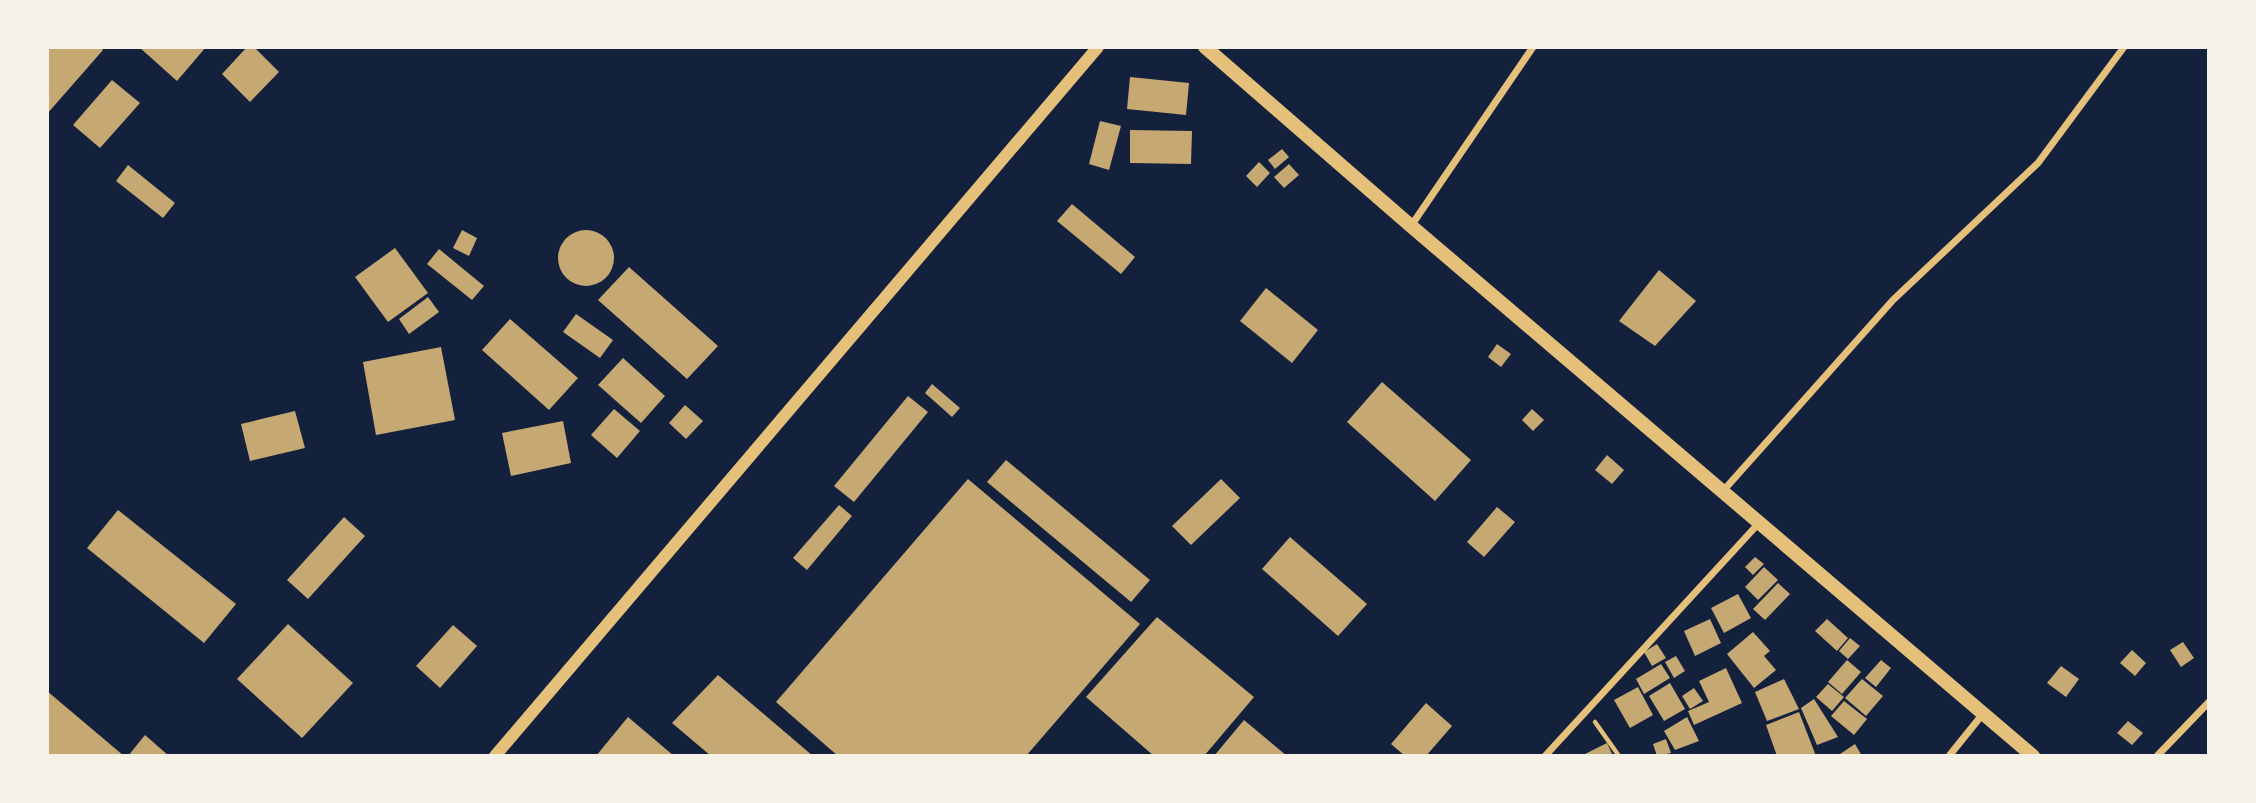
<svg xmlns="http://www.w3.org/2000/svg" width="2256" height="803" viewBox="0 0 2256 803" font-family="Ubuntu,sans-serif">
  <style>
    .building { fill: #c6a872 }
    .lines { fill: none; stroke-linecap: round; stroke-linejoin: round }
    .path { stroke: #e5c07b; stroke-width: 4.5 }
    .minor { stroke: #e5c07b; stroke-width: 7 }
    .tertiary { stroke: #e5c07b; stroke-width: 12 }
    .secondary { stroke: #e5c07b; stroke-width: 14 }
  </style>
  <rect width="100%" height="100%" fill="#14213d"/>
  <g class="building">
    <polygon points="47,47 100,47 103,50 47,114"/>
    <polygon points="139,47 206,47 177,81"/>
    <polygon points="247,47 254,47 279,72 250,102 222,74"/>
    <polygon points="1130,77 1189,83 1186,115 1127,109"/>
    <polygon points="112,80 140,103 100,148 73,125"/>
    <polygon points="1100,121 1121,126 1109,170 1089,164"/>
    <polygon points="1130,130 1192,131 1191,164 1130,163"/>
    <polygon points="1282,149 1289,157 1275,169 1268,160"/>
    <polygon points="1259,162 1270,173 1257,187 1246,176"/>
    <polygon points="1289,164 1299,175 1284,188 1274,177"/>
    <polygon points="128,165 175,203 163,218 116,181"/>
    <polygon points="1072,204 1135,257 1121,274 1057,221"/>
    <circle cx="586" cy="258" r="28"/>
    <polygon points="462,230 477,238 469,256 453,248"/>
    <polygon points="395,248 428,293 388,322 355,277"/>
    <polygon points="439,249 484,286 472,300 427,264"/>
    <polygon points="629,267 718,346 687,379 598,300"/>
    <polygon points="1659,270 1696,301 1655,346 1619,321"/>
    <polygon points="1266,288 1318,330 1292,363 1240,321"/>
    <polygon points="428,297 439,312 409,334 399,319"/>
    <polygon points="576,314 613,340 600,358 563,332"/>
    <polygon points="510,319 578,378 549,410 482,350"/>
    <polygon points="1497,344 1511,354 1501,367 1488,357"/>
    <polygon points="441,347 455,420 376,435 363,362"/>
    <polygon points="623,358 665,396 641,423 598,385"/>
    <polygon points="1382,382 1471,460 1435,501 1347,422"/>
    <polygon points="932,384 960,408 952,417 925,393"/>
    <polygon points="908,396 928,412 854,502 834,486"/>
    <polygon points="685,405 703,421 686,439 669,423"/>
    <polygon points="614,409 640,431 617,458 591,435"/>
    <polygon points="1532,409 1544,420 1533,431 1522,420"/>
    <polygon points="295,411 305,448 250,461 241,424"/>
    <polygon points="563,421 571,463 511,476 502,433"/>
    <polygon points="1607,455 1624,470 1612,484 1595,470"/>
    <polygon points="1006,460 1150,580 1131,602 987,482"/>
    <polygon points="968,479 1140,624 1026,756 838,756 776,702"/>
    <polygon points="1221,479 1240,498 1191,545 1172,526"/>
    <polygon points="839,505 852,516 807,570 793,558"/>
    <polygon points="1497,507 1515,522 1484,557 1467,542"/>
    <polygon points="118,510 236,604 204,643 87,548"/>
    <polygon points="344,517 365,536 308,599 287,580"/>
    <polygon points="1290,537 1367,604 1338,636 1262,569"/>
    <polygon points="1755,557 1764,564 1753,575 1745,567"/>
    <polygon points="1764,567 1778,580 1758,600 1745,587"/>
    <polygon points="1778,583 1790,594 1765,620 1753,609"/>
    <polygon points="1738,594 1751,618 1724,633 1711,608"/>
    <polygon points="1157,617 1254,697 1204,756 1154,756 1086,697"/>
    <polygon points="1710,619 1721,643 1695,656 1684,631"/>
    <polygon points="1827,619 1848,638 1837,651 1815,631"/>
    <polygon points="288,624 353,683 302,738 237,679"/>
    <polygon points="453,625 477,646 440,688 416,666"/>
    <polygon points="1753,632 1770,651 1764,656 1776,670 1754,688 1727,654"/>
    <polygon points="1850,638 1860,646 1848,659 1839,651"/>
    <polygon points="2183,642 2194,658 2181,667 2170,650"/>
    <polygon points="1657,644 1666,658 1652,666 1644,652"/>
    <polygon points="2132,650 2146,663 2135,676 2120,663"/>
    <polygon points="1676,656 1685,671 1674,678 1665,662"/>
    <polygon points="1847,660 1861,672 1842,694 1828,682"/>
    <polygon points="1881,660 1891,668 1876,687 1865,678"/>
    <polygon points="1661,664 1670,678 1644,694 1636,679"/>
    <polygon points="2061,666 2079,679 2066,697 2047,683"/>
    <polygon points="1726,668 1742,703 1694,725 1688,711 1709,702 1699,681"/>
    <polygon points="718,675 813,756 711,756 672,723"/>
    <polygon points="1784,679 1799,709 1767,721 1755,692"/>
    <polygon points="1862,679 1883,696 1866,716 1845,698"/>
    <polygon points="1670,683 1685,709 1664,721 1649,696"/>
    <polygon points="1828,684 1844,697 1832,711 1816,697"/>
    <polygon points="1638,687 1653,715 1630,728 1614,700"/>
    <polygon points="1694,688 1703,701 1690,709 1682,696"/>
    <polygon points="47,691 124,756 47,756"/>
    <polygon points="1814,699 1838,737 1817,745 1801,708"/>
    <polygon points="1844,701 1867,719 1854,735 1831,716"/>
    <polygon points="1426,703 1452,726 1426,756 1405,756 1391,744"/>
    <polygon points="1799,712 1816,756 1777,756 1766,725"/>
    <polygon points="628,717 674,756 596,756"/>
    <polygon points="1687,717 1699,741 1675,750 1664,731"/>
    <polygon points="1244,720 1287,756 1214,756"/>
    <polygon points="2128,721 2143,733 2132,745 2117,733"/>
    <polygon points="145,735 169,756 128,756"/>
    <polygon points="1666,739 1671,753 1657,756 1653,744"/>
    <polygon points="1607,743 1613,756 1581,756"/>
    <polygon points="1855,744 1862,756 1837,756"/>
  </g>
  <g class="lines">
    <polyline class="path" points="1595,722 1619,756"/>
    <g class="minor">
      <polyline points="1411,226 1533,47"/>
      <polyline points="1723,491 1893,300 2038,163 2124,47"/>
      <polyline points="1545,756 1759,523"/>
      <polyline points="1949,756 1982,715"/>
      <polyline points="2157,756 2209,702"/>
    </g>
    <polyline class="tertiary" points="495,756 1098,47"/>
    <polyline class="secondary" points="1205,47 1411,226 2033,756"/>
  </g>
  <rect width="2256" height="803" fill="none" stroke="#f6f1e7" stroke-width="98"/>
</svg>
